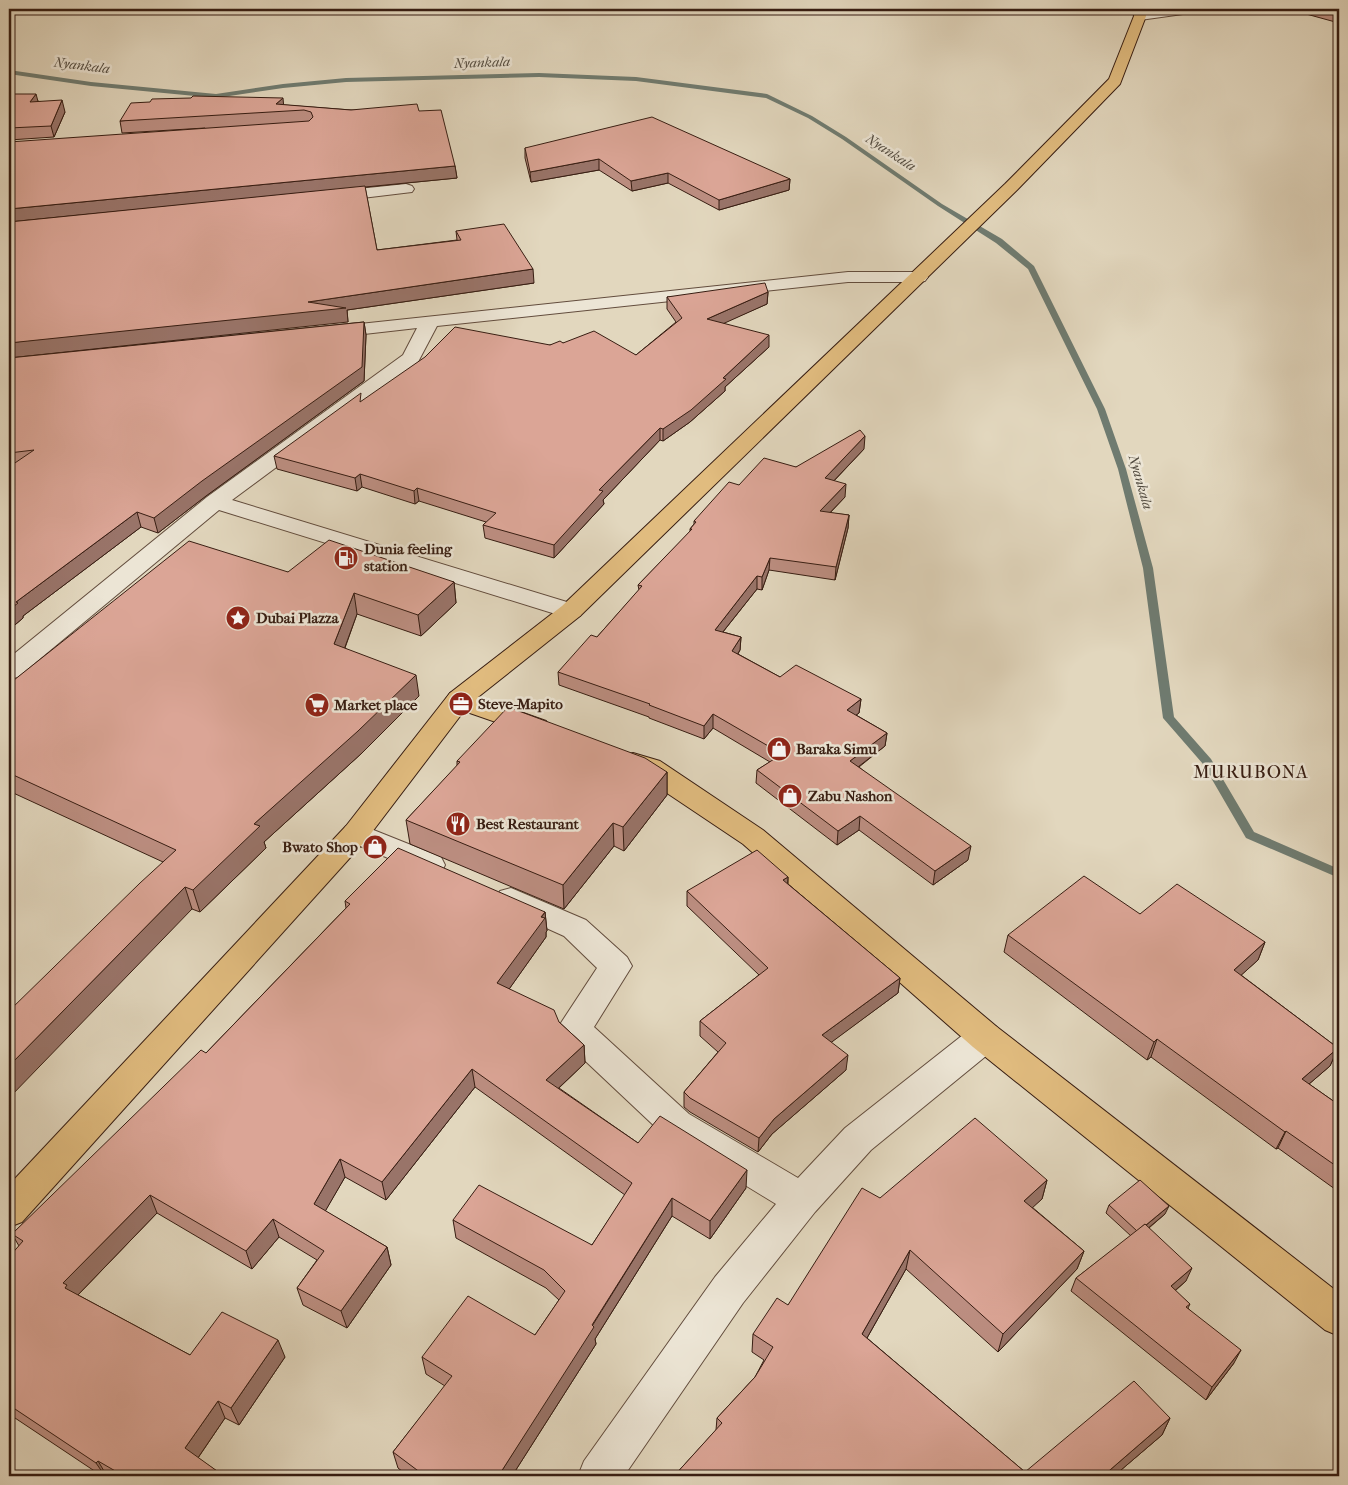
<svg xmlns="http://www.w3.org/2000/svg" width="1348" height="1485" viewBox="0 0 1348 1485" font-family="'IM FELL French Canon',serif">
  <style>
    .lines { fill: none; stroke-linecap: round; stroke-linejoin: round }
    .stream { fill: #6f7b70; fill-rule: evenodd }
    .minor-casing { stroke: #624c3d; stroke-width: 2 }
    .major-casing { stroke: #371d12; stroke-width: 2 }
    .highway-casing { stroke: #371d12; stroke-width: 2 }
    .minor { fill: #ece5d5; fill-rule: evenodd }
    .major { fill: #e1bc7f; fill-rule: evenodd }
    .highway { fill: #e1bc7f; fill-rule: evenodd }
    .wall { fill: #bc8e81; stroke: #371d12 }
    .shaded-wall { fill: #997469; stroke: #371d12 }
    .building { fill: #dba596; stroke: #371d12 }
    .labels { text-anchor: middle; stroke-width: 5; stroke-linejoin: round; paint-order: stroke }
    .far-water-label { font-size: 14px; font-style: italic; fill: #534c41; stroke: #ece5d5 }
    .poi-label { font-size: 15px; font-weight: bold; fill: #371d12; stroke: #ece5d5; text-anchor: start }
    .quarter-label { font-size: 18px; letter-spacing: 1px; fill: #371d12; stroke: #ece5d5 }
  </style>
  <rect width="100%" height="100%" fill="#e2d7be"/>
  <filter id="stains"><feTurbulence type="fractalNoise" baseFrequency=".004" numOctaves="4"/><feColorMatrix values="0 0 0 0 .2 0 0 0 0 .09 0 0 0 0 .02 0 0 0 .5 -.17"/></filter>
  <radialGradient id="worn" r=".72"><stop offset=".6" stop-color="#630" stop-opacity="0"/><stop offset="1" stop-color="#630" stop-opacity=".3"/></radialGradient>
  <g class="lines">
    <polygon class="stream" points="9,70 91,82 216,94 283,84 346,78 539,73 636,77 767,94 812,116 846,137 942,204 1002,239 1034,266 1105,409 1126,469 1153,568 1174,717 1211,759 1254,832 1339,869 1339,878 1246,838 1203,764 1163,718 1143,568 1118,469 1097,409 1028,269 996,243 938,206 842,139 808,118 766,98 636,81 539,77 346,82 283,88 216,98 91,86 9,74"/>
    <defs>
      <g id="minor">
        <polygon points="1165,9 1196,9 1190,13 1140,20 1134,16 1140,12"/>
        <polygon points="406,184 412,186 414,189 412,192 329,202 323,200 321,197 323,194 329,192"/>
        <polygon points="848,272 919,272 925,273 928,277 925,281 919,282 848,282 437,326 418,362 232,500 580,606 583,611 580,616 571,618 562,616 219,510 18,677 9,679 9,658 207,497 403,355 417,328 329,338 322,336 319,332 322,328"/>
        <polygon points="356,823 441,857 445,865 441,873 430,876 346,840 341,833 346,826"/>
        <polygon points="511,888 586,920 627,957 632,966 594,1027 689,1114 798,1178 845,1128 973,1027 985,1023 997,1027 1002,1037 997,1047 871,1150 815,1212 743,1303 624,1476 578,1476 584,1461 715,1277 776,1204 665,1136 562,1039 557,1029 597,968 564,936 500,907 496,899 500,891"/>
      </g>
      <polygon id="major" points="1133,9 1145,9 1146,16 1120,84 1017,190 580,616 468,705 459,708 450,705 446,699 450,693 562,606 1005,184 1109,79 1134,16"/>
      <g id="highway">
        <polygon points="459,690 546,721 550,727 546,733 536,736 464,711 366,840 22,1222 9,1227 9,1185 346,826 450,693"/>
        <polygon points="633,753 660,761 763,830 997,1027 1339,1293 1339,1336 1325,1330 973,1047 743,844 640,775 623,769 619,762 623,755"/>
      </g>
    </defs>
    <use href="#minor" class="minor-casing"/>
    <use href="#major" class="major-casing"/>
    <use href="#highway" class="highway-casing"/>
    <use href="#minor" class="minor"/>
    <use href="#major" class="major"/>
    <use href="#highway" class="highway"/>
  </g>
  <g class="wall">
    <polygon points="1288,9 1339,9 1339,23"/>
    <polygon points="9,94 38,101 65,112 54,137 9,140 9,141"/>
    <polygon points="284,105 351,110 419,111 455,166 457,178 365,187 377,250 457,240 456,231 534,283 347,310 348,322 205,128 122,133 120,121"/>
    <polygon points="525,148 790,179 789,190 719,210 668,183 632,191 599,170 531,182 525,158"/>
    <polygon points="768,292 767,304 723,323 769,347 725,387 725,391 690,422 663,441 660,440 603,500 604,504 554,558 485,538 483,525 486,522 419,501 415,504 362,487 357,491 277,469 274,456 362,401 550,345 563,343 636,355 676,322 667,309 667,297"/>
    <polygon points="364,322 366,335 364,381 206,496 158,533 141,527 23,616 23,618 9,630 9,358"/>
    <polygon points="864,449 834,481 845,497 830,513 849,515 848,528 835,580 769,570 762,590 757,589 723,632 741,637 740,650 738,654 780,677 861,699 859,713 856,715 887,733 885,746 859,767 968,860 933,885 859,830 837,845 756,783 757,770 770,762 713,728 704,739 649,718 649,717 559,685 558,672 597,637 639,590 638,585 690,532 690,529 694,524 694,521 739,485 796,467"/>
    <polygon points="288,572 454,582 456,603 421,636 357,614 345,648 419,696 362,753 264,842 266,848 200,912 192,909 163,862 9,791 9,684"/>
    <polygon points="457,761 667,772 667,795 624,851 614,846 564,909 410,844 406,820 457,766"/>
    <polygon points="788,877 788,884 900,978 898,993 831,1042 846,1070 772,1134 758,1152 690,1112 684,1107 684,1092 718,1052 700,1036 700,1021 759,975 687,906 687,891"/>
    <polygon points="345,901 545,912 547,931 546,932 546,937 509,989 559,1022 584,1045 585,1063 559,1088 638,1143 746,1188 710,1239 672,1216 595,1339 596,1344 512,1476 408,1476 398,1468 393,1452 445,1386 426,1374 422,1357 535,1335 559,1300 546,1288 456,1238 453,1220 592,1245 625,1195 475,1087 386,1200 345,1177 325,1211 387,1247 391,1265 347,1328 303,1305 297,1288 317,1260 279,1237 252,1269 157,1213 78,1295 190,1355 285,1357 239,1425 225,1418 198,1458 224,1476 102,1476 9,1414 9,1257 19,1246 12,1234 206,1053 346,908"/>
    <polygon points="1140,914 1265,942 1258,960 1241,975 1338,1048 1330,1066 1309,1084 1339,1105 1339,1192 1278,1148 1276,1149 1151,1057 1147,1060 1004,952 1008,935"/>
    <polygon points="1047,1180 1042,1199 1032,1207 1084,1251 1077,1269 998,1352 906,1269 867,1338 1025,1472 1170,1418 1162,1435 1114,1476 674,1476 716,1430 717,1418 755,1377 764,1360 752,1352 753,1334 788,1305 880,1198"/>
    <polygon points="1109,1205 1165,1214 1149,1228 1186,1281 1175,1291 1190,1304 1188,1308 1234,1363 1206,1400 1071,1291 1076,1278 1131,1236 1106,1213"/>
  </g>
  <g class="shaded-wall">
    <polygon points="36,94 39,105 30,102"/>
    <polygon points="283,98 284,110 276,104"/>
    <polygon points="62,100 65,112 54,137 51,126"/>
    <polygon points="599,159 599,170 531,182 530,172"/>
    <polygon points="455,166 457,178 9,222 9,209"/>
    <polygon points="668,173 668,183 632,191 631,181"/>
    <polygon points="790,179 789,190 719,210 719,200"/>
    <polygon points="533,269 534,283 347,310 348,322 9,358 9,343 308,302"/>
    <polygon points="768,292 767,304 707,331 707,319"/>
    <polygon points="364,322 366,335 364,381 206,496 158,533 154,518"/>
    <polygon points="769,335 769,347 725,387 725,391 690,422 663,441 663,429 723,378"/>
    <polygon points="660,428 660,440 603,500 604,504 554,558 554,545 599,490"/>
    <polygon points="865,436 864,449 824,491 825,478"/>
    <polygon points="360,474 362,487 357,491 355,478"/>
    <polygon points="846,484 845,497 819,524 820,511"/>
    <polygon points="417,488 419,501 415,504 414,491"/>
    <polygon points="137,512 141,527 23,616 23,618 9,630 9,610 16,602"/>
    <polygon points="849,515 848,528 835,580 836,567"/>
    <polygon points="770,558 769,570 762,590 762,577"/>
    <polygon points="757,576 757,589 714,643 715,630"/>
    <polygon points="454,582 456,603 421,636 418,615"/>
    <polygon points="354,593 357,614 338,666 334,644"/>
    <polygon points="741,637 740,650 731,664 732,651"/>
    <polygon points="416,675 419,696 362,753 264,842 266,848 200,912 193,890 254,824"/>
    <polygon points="861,699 859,713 845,723 847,710"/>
    <polygon points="713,714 713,728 704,739 704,726"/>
    <polygon points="887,733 885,746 849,774 850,761"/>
    <polygon points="667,772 667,795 624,851 623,827"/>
    <polygon points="860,816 859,830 837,845 838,831"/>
    <polygon points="613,823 614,846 564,909 563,885"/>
    <polygon points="971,846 968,860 933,885 935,871"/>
    <polygon points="788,877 787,892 783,880"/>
    <polygon points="185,887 192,909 9,1098 9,1066"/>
    <polygon points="545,912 547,931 546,932 546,937 500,1002 497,983"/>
    <polygon points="1265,942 1258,960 1227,988 1234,970"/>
    <polygon points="900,978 898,993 821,1050 822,1035"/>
    <polygon points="1157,1039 1151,1057 1147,1060 1154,1042"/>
    <polygon points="584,1045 585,1063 548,1098 546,1080"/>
    <polygon points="1338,1048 1330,1066 1294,1097 1302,1079"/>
    <polygon points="848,1055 846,1070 772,1134 758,1152 759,1138 774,1119"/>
    <polygon points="472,1069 475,1087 386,1200 382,1182"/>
    <polygon points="1286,1131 1278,1148 1276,1149 1285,1132"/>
    <polygon points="340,1159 345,1177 319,1222 314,1204"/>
    <polygon points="747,1170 746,1188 710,1239 710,1221"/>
    <polygon points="1047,1180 1042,1199 1019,1220 1024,1201"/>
    <polygon points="150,1195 157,1213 74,1299 65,1288 63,1283"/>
    <polygon points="672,1198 672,1216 595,1339 596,1344 512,1476 502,1476 501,1472"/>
    <polygon points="1169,1206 1165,1214 1135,1239 1138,1232"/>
    <polygon points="273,1219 279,1237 252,1269 246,1251"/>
    <polygon points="387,1247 391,1265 347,1328 341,1311"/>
    <polygon points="910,1250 906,1269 859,1352 862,1334"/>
    <polygon points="1084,1251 1077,1269 998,1352 1003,1334"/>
    <polygon points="1192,1268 1186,1281 1165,1299 1171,1286"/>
    <polygon points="278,1340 285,1357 239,1425 231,1408"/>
    <polygon points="1241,1350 1234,1363 1206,1400 1212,1387"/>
    <polygon points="218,1401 225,1418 193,1465 185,1448"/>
    <polygon points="1170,1418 1162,1435 1114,1476 1103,1476"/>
    <polygon points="98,1461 107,1476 105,1476 96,1463"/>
  </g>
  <g class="building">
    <polygon points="1313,9 1339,9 1339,16"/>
    <polygon points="9,94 36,94 30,102 62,100 51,126 9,128"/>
    <polygon points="193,96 283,98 276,104 351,110 417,104 419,111 441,110 455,166 9,209 9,142 309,121 313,117 311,112 304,110 120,121 131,103 150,102 152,99 191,98"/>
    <polygon points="652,117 790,179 719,200 668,173 631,181 599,159 530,172 525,148"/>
    <polygon points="365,186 377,250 461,240 456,231 504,224 533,269 308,302 346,308 9,343 9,222"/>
    <polygon points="765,283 768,292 707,319 769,335 723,378 726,379 691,410 663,429 660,428 599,490 603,491 554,545 483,525 496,513 417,488 414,491 360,474 355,478 274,456 361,393 360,402 425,357 455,327 550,345 560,341 563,343 594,331 636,355 682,318 667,297"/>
    <polygon points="364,322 362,367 202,481 154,518 137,512 16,602 18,603 9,610 9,467 34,450 9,453 9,358"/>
    <polygon points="860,430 865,436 825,478 846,484 820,511 849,515 836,567 770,558 762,577 757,576 715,630 741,637 732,651 780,677 796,665 861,699 847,710 887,733 850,761 971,846 935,871 860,816 838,831 757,770 782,754 713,714 704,726 649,705 650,704 558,672 591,635 597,637 642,586 638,585 692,529 690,529 696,522 694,521 729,482 739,485 764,458 796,467"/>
    <polygon points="329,540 454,582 418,615 354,593 334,644 416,675 358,731 254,824 260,826 193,890 185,887 9,1066 9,1011 140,883 176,850 9,773 9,684 189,541 288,572"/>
    <polygon points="508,707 645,758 667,772 623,827 613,823 563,885 406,820 460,762 457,761"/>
    <polygon points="398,848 545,912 541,917 545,918 497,983 554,1010 559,1022 584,1045 546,1080 638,1143 660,1116 747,1170 710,1221 672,1198 592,1325 594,1327 501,1472 506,1476 425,1476 393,1452 452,1376 422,1357 468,1296 535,1335 565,1291 544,1270 453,1220 479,1185 592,1245 632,1183 472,1069 382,1182 340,1159 314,1204 387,1247 341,1311 297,1288 324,1251 273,1219 246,1251 150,1195 63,1283 67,1285 65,1288 190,1355 222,1312 278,1340 231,1408 218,1401 185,1448 224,1476 124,1476 98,1461 96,1463 9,1405 9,1257 23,1241 12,1234 201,1050 206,1053 350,904 345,901"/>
    <polygon points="757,850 788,877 783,880 900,978 822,1035 848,1055 774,1119 759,1138 690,1098 684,1092 726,1043 700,1021 768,968 687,891"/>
    <polygon points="1084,876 1140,914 1177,884 1265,942 1234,970 1338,1048 1302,1079 1339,1105 1339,1168 1286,1131 1285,1132 1157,1039 1154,1042 1008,935"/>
    <polygon points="975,1118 1047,1180 1024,1201 1084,1251 1003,1334 910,1250 862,1334 1025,1472 1134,1381 1170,1418 1103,1476 674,1476 722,1423 717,1418 755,1377 773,1347 753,1334 777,1298 788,1305 862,1188 880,1198"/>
    <polygon points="1140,1180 1169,1206 1146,1225 1145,1224 1137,1231 1109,1205"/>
    <polygon points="1145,1224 1192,1268 1171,1286 1190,1304 1186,1307 1241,1350 1212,1387 1076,1278"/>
  </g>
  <defs>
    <symbol id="fuel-disc" viewBox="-11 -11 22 22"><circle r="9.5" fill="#8f2418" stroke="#ece5d5"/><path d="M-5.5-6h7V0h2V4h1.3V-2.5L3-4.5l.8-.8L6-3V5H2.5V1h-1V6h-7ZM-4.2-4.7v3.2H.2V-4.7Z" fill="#fff"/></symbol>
    <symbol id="sight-disc" viewBox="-11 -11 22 22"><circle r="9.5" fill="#8f2418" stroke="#ece5d5"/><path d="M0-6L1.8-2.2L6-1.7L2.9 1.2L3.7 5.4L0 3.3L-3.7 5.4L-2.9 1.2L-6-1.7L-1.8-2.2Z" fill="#fff"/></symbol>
    <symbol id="office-disc" viewBox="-11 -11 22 22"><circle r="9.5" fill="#8f2418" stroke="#ece5d5"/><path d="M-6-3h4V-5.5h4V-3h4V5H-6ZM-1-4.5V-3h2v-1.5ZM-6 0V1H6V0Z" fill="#fff"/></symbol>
    <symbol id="supermarket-disc" viewBox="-11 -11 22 22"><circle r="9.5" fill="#8f2418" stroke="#ece5d5"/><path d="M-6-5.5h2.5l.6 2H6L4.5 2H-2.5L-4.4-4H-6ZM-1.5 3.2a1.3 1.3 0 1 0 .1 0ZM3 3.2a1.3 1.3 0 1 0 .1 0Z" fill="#fff"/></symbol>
    <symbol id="shop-disc" viewBox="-11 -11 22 22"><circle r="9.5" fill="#8f2418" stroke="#ece5d5"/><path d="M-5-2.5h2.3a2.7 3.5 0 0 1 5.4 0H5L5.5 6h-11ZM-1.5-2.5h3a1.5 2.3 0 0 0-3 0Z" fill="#fff"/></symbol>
    <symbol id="restaurant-disc" viewBox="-11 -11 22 22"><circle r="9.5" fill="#8f2418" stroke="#ece5d5"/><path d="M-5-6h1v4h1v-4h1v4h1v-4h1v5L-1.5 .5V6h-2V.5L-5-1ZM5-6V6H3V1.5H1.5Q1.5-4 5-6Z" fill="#fff"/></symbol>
  </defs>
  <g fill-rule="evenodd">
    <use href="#fuel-disc" x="332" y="544" width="28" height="28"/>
    <use href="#sight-disc" x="224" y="604" width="28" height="28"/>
    <use href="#office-disc" x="447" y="690" width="28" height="28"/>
    <use href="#supermarket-disc" x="303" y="691" width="28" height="28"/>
    <use href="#shop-disc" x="765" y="735" width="28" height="28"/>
    <use href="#shop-disc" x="776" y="782" width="28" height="28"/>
    <use href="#restaurant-disc" x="444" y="810" width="28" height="28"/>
    <use href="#shop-disc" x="361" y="833" width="28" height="28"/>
  </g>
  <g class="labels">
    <g class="far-water-label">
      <text transform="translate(482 62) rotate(-2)" y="5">Nyankala</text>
      <text transform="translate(82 65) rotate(7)" y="5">Nyankala</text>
      <text transform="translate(891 152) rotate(33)" y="5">Nyankala</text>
      <text transform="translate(1141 482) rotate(74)" y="5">Nyankala</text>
    </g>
    <g class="poi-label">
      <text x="364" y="554">Dunia feeling<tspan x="364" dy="17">station</tspan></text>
      <text x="256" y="623">Dubai Plazza</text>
      <text x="478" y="709">Steve-Mapito</text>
      <text x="334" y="710">Market place</text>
      <text x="796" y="754">Baraka Simu</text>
      <text x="808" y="801">Zabu Nashon</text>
      <text x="476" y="829">Best Restaurant</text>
      <text x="358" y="852" text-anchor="end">Bwato Shop</text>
    </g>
    <g class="quarter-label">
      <text x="1251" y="778">MURUBONA</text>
    </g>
  </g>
  <rect width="1348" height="1485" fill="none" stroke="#e2d7be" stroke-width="30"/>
  <rect x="10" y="10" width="1328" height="1465" fill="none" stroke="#371d12" stroke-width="2.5"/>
  <rect x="15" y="15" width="1318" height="1455" fill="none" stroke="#371d12"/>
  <rect width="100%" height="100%" filter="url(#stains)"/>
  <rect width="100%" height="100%" fill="url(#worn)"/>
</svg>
